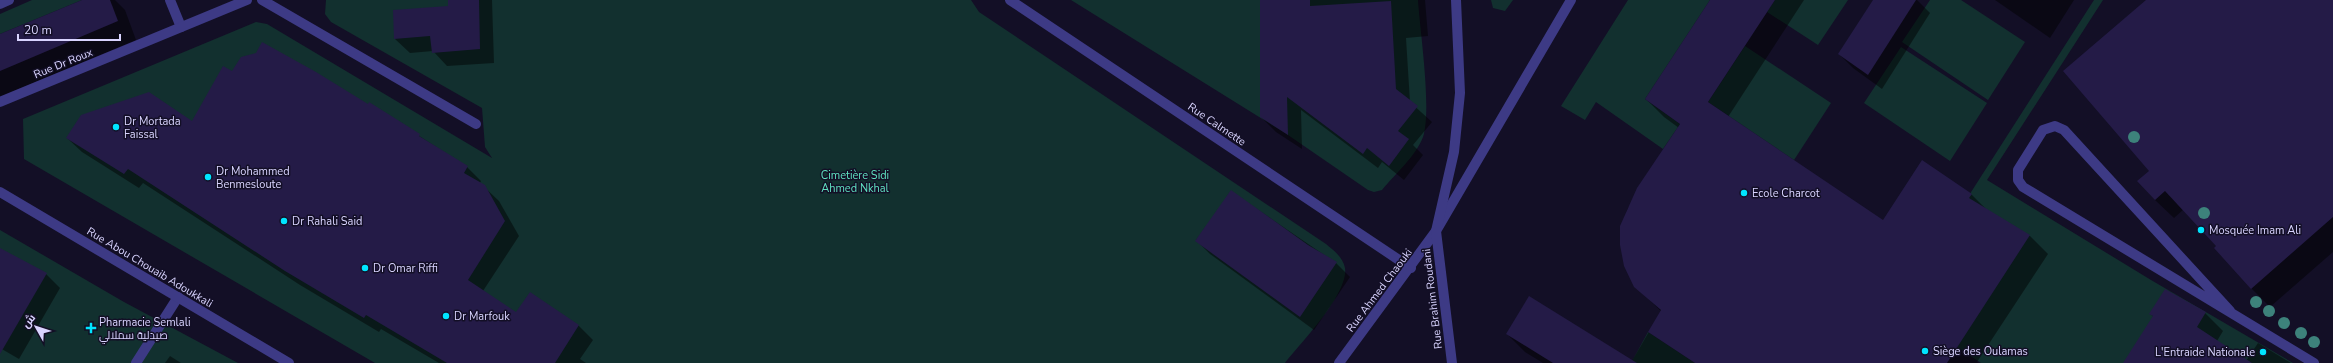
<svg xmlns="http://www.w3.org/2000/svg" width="2333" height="363" viewBox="0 0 2333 363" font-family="'Nunito Sans',Cairo,sans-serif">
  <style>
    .green { fill: #12302f }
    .shadow { fill: #0007 }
    .building { fill: #241b47 }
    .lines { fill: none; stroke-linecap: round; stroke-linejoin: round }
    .service { stroke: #3d3a85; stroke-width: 10 }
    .minor { stroke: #3d3a85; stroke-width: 10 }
    .tertiary { stroke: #3d3a85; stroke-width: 10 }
    .tree { fill: #3d827b }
    .poi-dot { fill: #00e5ff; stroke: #130f26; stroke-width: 1.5 }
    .labels { text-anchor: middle; stroke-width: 3; stroke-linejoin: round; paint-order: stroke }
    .street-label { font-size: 11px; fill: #d9d4ff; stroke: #130f26 }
    .poi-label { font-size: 11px; fill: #d9d4ff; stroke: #130f26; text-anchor: start }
    .park-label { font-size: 11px; fill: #5fe0c0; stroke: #130f26 }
  </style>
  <rect width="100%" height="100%" fill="#130f26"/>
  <g class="green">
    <polygon points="32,0 82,0 0,34 0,14"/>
    <path d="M326,0H971L979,12L1326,244C1333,250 1343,257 1345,268C1349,293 1301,343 1285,363H375L24,159L23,119L256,22L267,24L492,158L485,147L482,108L331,22L325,14Z"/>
    <path d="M1071,0H1418C1420,32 1432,109 1423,137C1416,156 1395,174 1382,190L1374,192L1368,190L1288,135Z"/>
    <polygon points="1491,0 1513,0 1505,11 1493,8"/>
    <polygon points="1628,0 1710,0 1645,99 1680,124 1663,149 1596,102 1585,120 1561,106"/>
    <polygon points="1775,0 1848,0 1818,45 1767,12"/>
    <polygon points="1930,0 1961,0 2025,42 1988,100 1902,42"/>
    <polygon points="2094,0 2103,0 1987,180 2151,280 2293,363 1981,363 1933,331 1847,363 1893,314"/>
    <polygon points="1745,46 1831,103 1794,160 1708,102"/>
    <polygon points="1901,47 1987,103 1950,161 1864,103"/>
    <polygon points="0,230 124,302 238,363 0,363"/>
    <polygon points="1648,332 1695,363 1631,363"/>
  </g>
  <g class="shadow">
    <polygon points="84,0 115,0 125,10 136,40 0,97 0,35"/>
    <polygon points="449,0 492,0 494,63 447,66 433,51 410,53 395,39 394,11 449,7"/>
    <polygon points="1261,0 1425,0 1428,36 1406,38 1410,102 1432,122 1413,145 1423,155 1404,180 1382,162 1378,168 1301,110 1302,149 1276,132 1261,117"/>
    <polygon points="1711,0 1804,0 1728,117 1883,222 1971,194 1987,210 2030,236 2048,254 1977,362 1979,363 1543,363 1525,352 1507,334 1632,361 1661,311 1635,286 1621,226 1628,208 1679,128 1664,117 1646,99"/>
    <polygon points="1874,0 1917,0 1930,13 1882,89 1853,68 1839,54"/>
    <polygon points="1995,0 2074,0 2050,38"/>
    <polygon points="2147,0 2333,0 2333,252 2270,307 2251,288 2221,250 2184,209 2174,218 2155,200 2150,171"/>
    <polygon points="232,72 368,106 370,104 467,167 481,181 480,183 499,201 519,236 483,291 516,314 578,325 593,340 580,359 586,363 439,363 381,329 379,332 300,285 143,183 139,188 82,152 67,138 192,123"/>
    <polygon points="1232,192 1336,263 1350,277 1314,330 1210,254 1196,240"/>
    <polygon points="0,249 46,274 60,288 19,359 0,348"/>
    <polygon points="2165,290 2205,313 2223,331 2217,341 2246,361 2258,343 2291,363 2124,363 2154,317 2150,314"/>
    <polygon points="170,356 181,363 165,363"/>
  </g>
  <g class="building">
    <polygon points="82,0 110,0 118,21 0,71 0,34"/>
    <polygon points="448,0 479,0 480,49 432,53 430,36 394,39 393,10 448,6"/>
    <polygon points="1260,0 1310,0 1310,6 1391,1 1396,89 1418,106 1398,131 1409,139 1389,166 1367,148 1363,154 1287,97 1288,135 1260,117"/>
    <polygon points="1710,0 1775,0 1708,102 1883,220 1922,160 1972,194 1969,198 2030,235 1947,363 1695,363 1648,332 1661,310 1634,287 1624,266 1620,245 1620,226 1637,188 1680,124 1645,99"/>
    <polygon points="1873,0 1916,0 1868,75 1838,54"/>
    <polygon points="2146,0 2333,0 2333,217 2251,289 2214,248 2216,246 2165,191 2155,200 2137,181 2149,171 2063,71"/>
    <polygon points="262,42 316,72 368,104 369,102 420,134 419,136 468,166 464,173 485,185 505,221 468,280 516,312 530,292 579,325 555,363 447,363 366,315 364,318 285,271 128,169 124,174 66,138 81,115 149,92 192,121 223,66 232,71 241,57 256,53"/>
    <polygon points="1231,190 1308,245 1337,262 1300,317 1195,241"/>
    <polygon points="0,248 47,273 0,354"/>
    <polygon points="2165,289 2206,312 2197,327 2252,363 2123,363 2153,316 2149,314"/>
    <polygon points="1529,296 1637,363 1553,363 1506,334"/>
  </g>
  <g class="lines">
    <g class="service">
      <polyline points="0,4 9,0"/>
      <polyline points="2230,311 2064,130 2055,126 2043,130 2018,170 2018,180 2023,187 2314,363"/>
      <polyline points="136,363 178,297"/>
    </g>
    <g class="minor">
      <polyline points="170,0 181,27"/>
      <polyline points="262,0 476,124"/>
      <polyline points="1010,0 1411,268"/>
      <polyline points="0,102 247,0"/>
      <polyline points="0,192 289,363"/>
      <polyline points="1339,363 1436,231 1571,0"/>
    </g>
    <polyline class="tertiary" points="1452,363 1436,231 1454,152 1460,93 1456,0"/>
  </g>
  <g class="tree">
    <circle cx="2134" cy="137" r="6"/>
    <circle cx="2204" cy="213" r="6"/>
    <circle cx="2256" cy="302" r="6"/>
    <circle cx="2269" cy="311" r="6"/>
    <circle cx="2284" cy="323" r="6"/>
    <circle cx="2301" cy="333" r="6"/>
    <circle cx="2314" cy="342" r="6"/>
  </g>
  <g class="poi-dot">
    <circle cx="116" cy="127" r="4"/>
    <circle cx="208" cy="177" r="4"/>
    <circle cx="1744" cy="193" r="4"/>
    <circle cx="284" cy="221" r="4"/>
    <circle cx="2201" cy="230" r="4"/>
    <circle cx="365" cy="268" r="4"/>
    <circle cx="446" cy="316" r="4"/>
    <path d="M89 322h4v4h4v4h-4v4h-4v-4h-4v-4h4z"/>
    <circle cx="1925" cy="351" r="4"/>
    <circle cx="2263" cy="352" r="4"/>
  </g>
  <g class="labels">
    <g class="street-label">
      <text transform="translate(63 63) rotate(-22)" y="4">Rue Dr Roux</text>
      <text transform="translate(1217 124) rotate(34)" y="4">Rue Calmette</text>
      <text transform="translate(150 267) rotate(31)" y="4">Rue Abou Chouaib Adoukkali</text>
      <text transform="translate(1379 290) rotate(-53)" y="4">Rue Ahmed Chaouki</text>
      <text transform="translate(1432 299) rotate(-97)" y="4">Rue Brahim Roudani</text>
    </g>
    <g class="poi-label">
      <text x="124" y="125">Dr Mortada<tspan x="124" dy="13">Faissal</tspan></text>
      <text x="216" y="175">Dr Mohammed<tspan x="216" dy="13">Benmesloute</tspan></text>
      <text x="1752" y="197">Ecole Charcot</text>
      <text x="292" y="225">Dr Rahali Said</text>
      <text x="2209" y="234">Mosquée Imam Ali</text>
      <text x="373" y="272">Dr Omar Riffi</text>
      <text x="454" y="320">Dr Marfouk</text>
      <text x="99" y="326">Pharmacie Semlali<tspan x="99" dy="13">صيدلية سملالي</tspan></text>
      <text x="1933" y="355">Siège des Oulamas</text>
      <text x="2255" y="356" text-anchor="end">L'Entraide Nationale</text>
    </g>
    <g class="park-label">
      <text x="855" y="179">Cimetière Sidi<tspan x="855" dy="13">Ahmed Nkhal</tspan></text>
    </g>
  </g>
  <g transform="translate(36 327) rotate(309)" stroke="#130f26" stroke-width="3" paint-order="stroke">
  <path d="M0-3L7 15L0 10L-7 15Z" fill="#d9d4ff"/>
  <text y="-6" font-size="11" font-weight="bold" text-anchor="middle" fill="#d9d4ff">ش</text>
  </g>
  <path d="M18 34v6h102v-6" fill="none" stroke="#d9d4ff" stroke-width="2"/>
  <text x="24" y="34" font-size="12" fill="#d9d4ff" stroke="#130f26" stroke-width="3" paint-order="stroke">20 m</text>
</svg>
